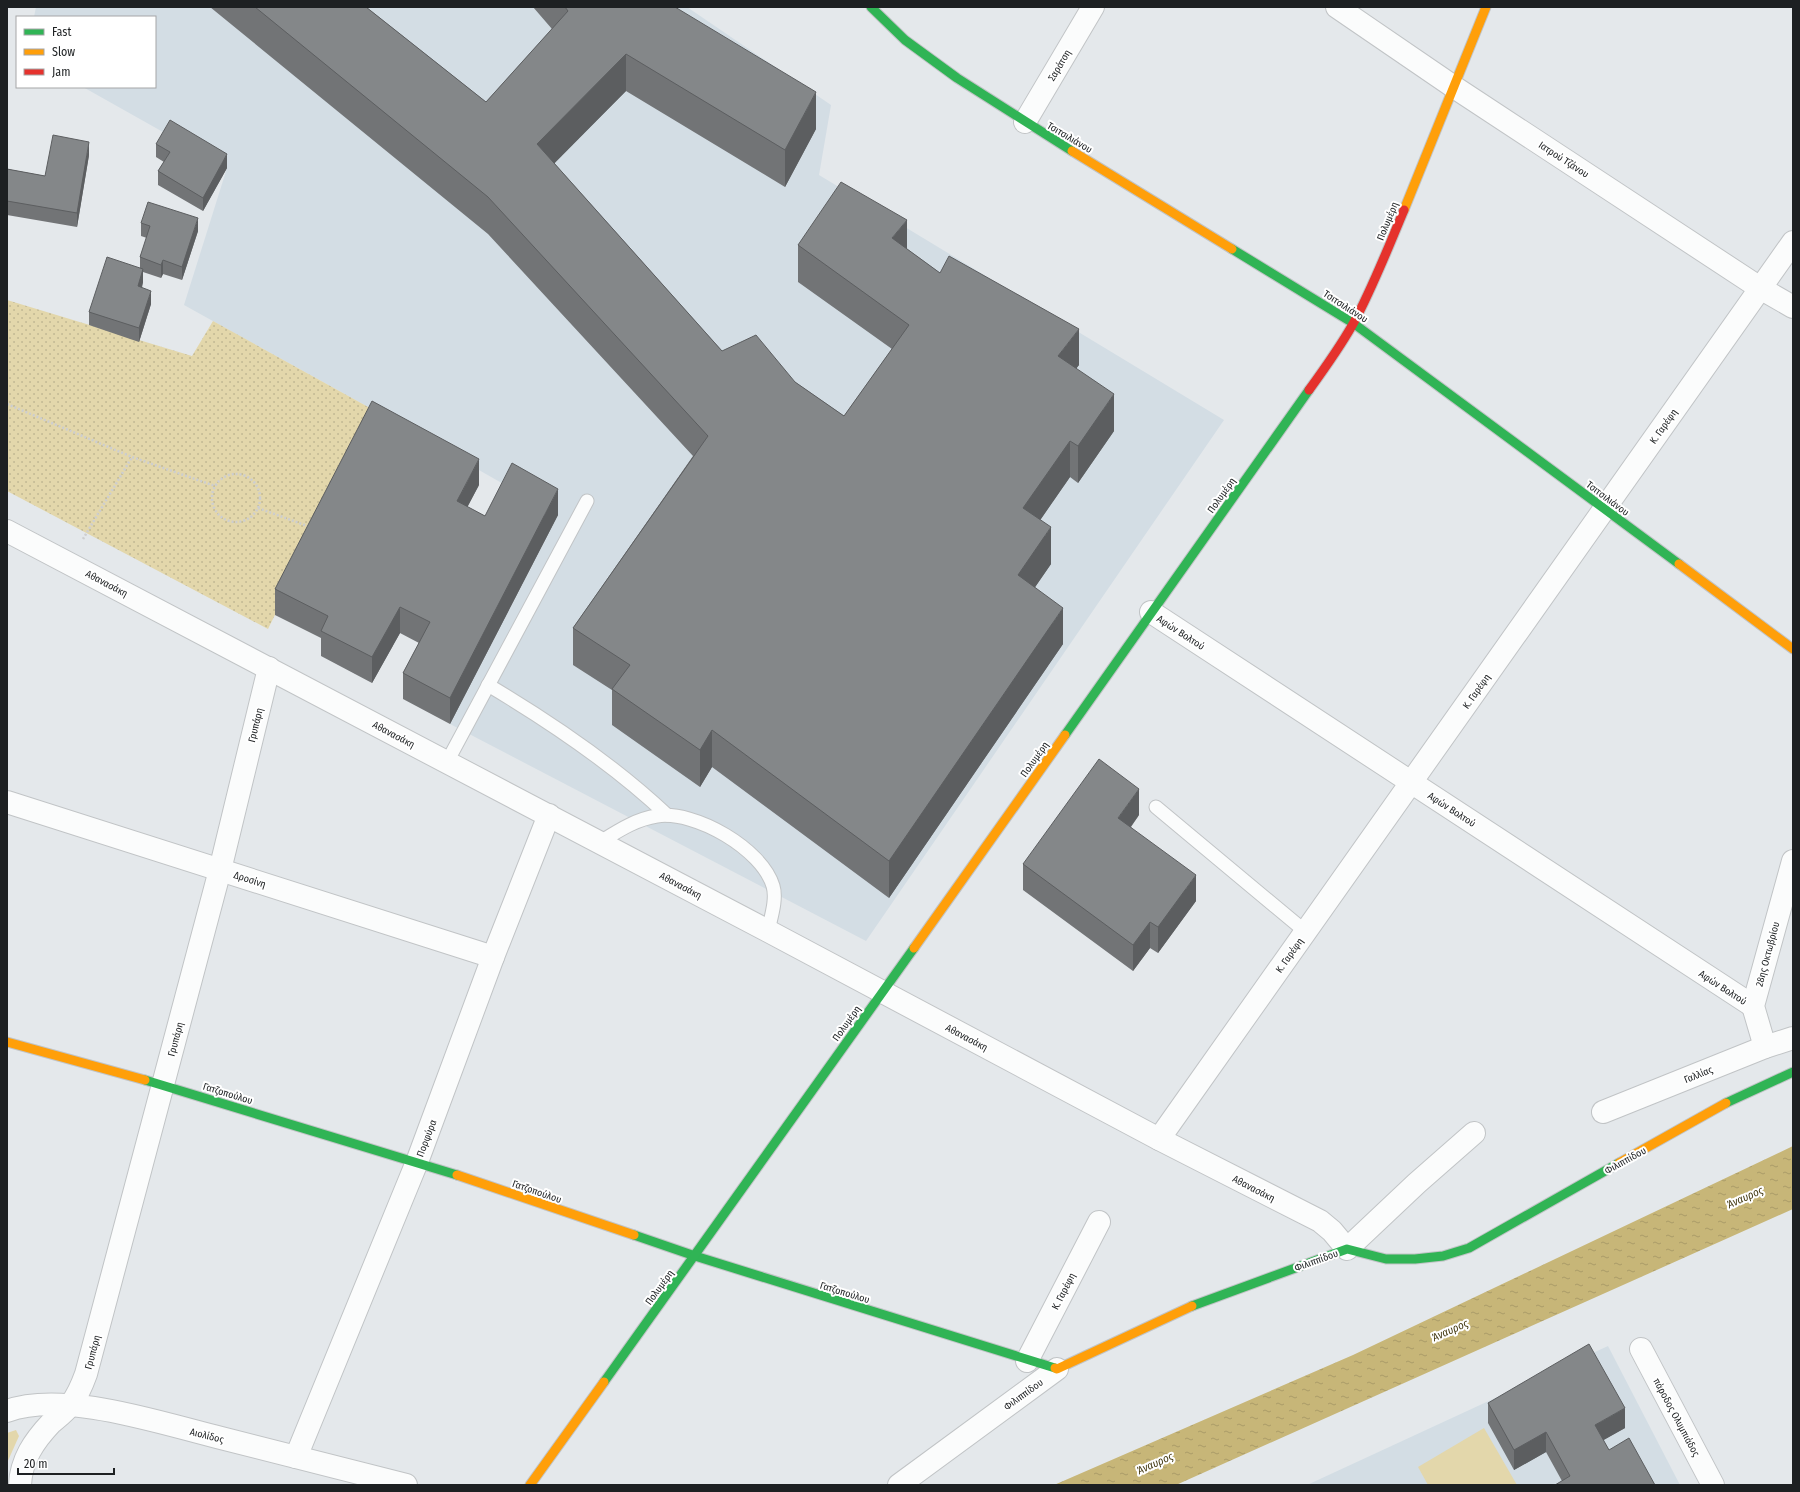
<svg xmlns="http://www.w3.org/2000/svg" width="1800" height="1492" viewBox="0 0 1800 1492" font-family="'Fira Sans Condensed',sans-serif">
  <style>
    .built { fill: #d3dde4 }
    .grass { fill: #e3d7ab }
    .garden { fill: url(#garden-dots) }
    .water { fill: url(#water-ripples) }
    .lines { fill: none; stroke-linecap: round; stroke-linejoin: round }
    .lane-casing { stroke: #c1c4c6; stroke-width: 15 }
    .street-casing { stroke: #c1c4c6; stroke-width: 24 }
    .fast-casing { stroke: #c1c4c6; stroke-width: 11 }
    .slow-casing { stroke: #c1c4c6; stroke-width: 11 }
    .jam-casing { stroke: #c1c4c6; stroke-width: 11 }
    .path { stroke: #cdced0; stroke-width: 2.5; stroke-dasharray: 2 2; stroke-linecap: butt }
    .lane { stroke: #fbfcfc; stroke-width: 13 }
    .street { stroke: #fbfcfc; stroke-width: 22 }
    .fast { stroke: #30b455; stroke-width: 9 }
    .slow { stroke: #ff9f0a; stroke-width: 9 }
    .jam { stroke: #e5322d; stroke-width: 9 }
    .wall { fill: #727476 }
    .shaded-wall { fill: #5c5e60 }
    .building { fill: #848789; stroke: #5c5e60 }
    .labels { text-anchor: middle; stroke-width: 4; stroke-linejoin: round; paint-order: stroke }
    .street-label { font-size: 10px; fill: #1d2022; stroke: #fff }
    .water-label { font-size: 11px; font-style: italic; fill: #443a13; stroke: #fff }
  </style>
  <defs>
    <pattern id="garden-dots" width="8" height="8" patternUnits="userSpaceOnUse"><rect width="8" height="8" fill="#e3d7ab"/><path d="M2 2h.1M6 6h.1" fill="none" stroke="#c2b893" stroke-width="1.8" stroke-linecap="round"/></pattern>
    <pattern id="water-ripples" width="26" height="14" patternUnits="userSpaceOnUse"><rect width="26" height="14" fill="#c7b678"/><path d="M2 4q2-2 4 0t4 0M15 11q2-2 4 0t4 0" fill="none" stroke="#aa9c68"/></pattern>
  </defs>
  <rect width="100%" height="100%" fill="#e4e8eb"/>
  <g class="built">
    <polygon points="36,7 687,7 831,105 819,175 1224,420 866,941 450,724 558,515 379,413 184,305 227,168 83,87 155,87 155,17 34,17"/>
    <polygon points="1608,1346 1680,1485 1307,1485"/>
  </g>
  <g class="grass">
    <polygon points="1484,1428 1517,1485 1428,1485 1418,1467"/>
    <polygon points="16,1430 19,1436 7,1463 7,1433"/>
  </g>
  <polygon class="garden" points="7,300 192,356 213,321 379,413 307,550 268,629 7,491"/>
  <polygon class="water" points="1793,1146 1793,1209 1176,1485 1054,1485 1353,1355"/>
  <g class="lines">
    <defs>
      <g id="lane">
        <path d="M488,685C552,723 613,764 667,815"/>
        <polyline points="447,762 587,501"/>
        <polyline points="1156,807 1306,932"/>
        <path d="M600,842C618,831 636,819 657,816C695,810 762,849 773,886C777,899 771,917 768,931"/>
      </g>
      <g id="street">
        <polyline points="1337,7 1454,87 1760,288 1793,307"/>
        <polyline points="1025,122 1093,7"/>
        <polyline points="7,531 768,931 1159,1139 1320,1221 1332,1231 1347,1249 1417,1183 1474,1133"/>
        <polyline points="1151,612 1753,1006"/>
        <polyline points="7,802 493,957"/>
        <polyline points="1765,1047 1753,1006 1793,861"/>
        <polyline points="1603,1112 1765,1047 1793,1038"/>
        <polyline points="1159,1139 1793,242"/>
        <polyline points="1641,1349 1713,1485"/>
        <polyline points="1027,1361 1099,1222"/>
        <path d="M7,1411C64,1390 163,1424 221,1438C282,1454 344,1469 406,1485"/>
        <polyline points="296,1457 417,1162 493,957 549,815"/>
        <path d="M20,1485C21,1460 34,1441 51,1423C58,1417 66,1411 71,1404C78,1395 82,1385 86,1374L220,870L269,668"/>
        <polyline points="899,1485 1057,1369"/>
      </g>
      <g id="fast">
        <polyline points="871,7 905,40 957,78 1072,151"/>
        <polyline points="1232,249 1353,323 1679,564"/>
        <polyline points="1065,735 1309,390"/>
        <polyline points="145,1080 457,1175"/>
        <polyline points="1726,1103 1793,1072"/>
        <polyline points="634,1235 695,1256 1055,1368"/>
        <polyline points="1192,1306 1347,1249 1386,1259 1415,1259 1443,1256 1469,1248 1619,1163"/>
        <polyline points="604,1382 914,948"/>
      </g>
      <g id="slow">
        <polyline points="1072,151 1232,249"/>
        <polyline points="1404,210 1486,7"/>
        <polyline points="1679,564 1793,649"/>
        <polyline points="914,948 1065,735"/>
        <polyline points="7,1042 145,1080"/>
        <polyline points="1619,1163 1726,1103"/>
        <polyline points="457,1175 634,1235"/>
        <polyline points="1055,1368 1057,1369 1192,1306"/>
        <polyline points="530,1485 604,1382"/>
      </g>
      <path id="jam" d="M1309,390C1325,368 1340,347 1353,324C1373,287 1388,248 1404,210"/>
    </defs>
    <use href="#lane" class="lane-casing"/>
    <use href="#street" class="street-casing"/>
    <use href="#fast" class="fast-casing"/>
    <use href="#slow" class="slow-casing"/>
    <use href="#jam" class="jam-casing"/>
    <g class="path">
      <polyline points="7,404 132,457 215,486"/>
      <circle cx="236" cy="498" r="24"/>
      <polyline points="258,508 310,527"/>
      <polyline points="83,539 132,457"/>
    </g>
    <use href="#lane" class="lane"/>
    <use href="#street" class="street"/>
    <use href="#fast" class="fast"/>
    <use href="#slow" class="slow"/>
    <use href="#jam" class="jam"/>
  </g>
  <g class="wall">
    <polygon points="210,7 366,7 486,102 552,29 533,7 675,7 816,129 785,187 626,91 554,163 722,351 795,382 844,416 892,349 798,282 798,245 907,249 940,273 1079,365 1076,368 1114,431 1078,483 1070,477 1040,520 1051,564 1035,587 1063,644 889,898 712,767 700,787 612,725 612,690 573,665 573,628 693,456 488,234"/>
    <polygon points="156,144 227,168 203,211 158,185 158,171 164,162 156,157"/>
    <polygon points="89,155 77,227 7,215 7,169 45,176"/>
    <polygon points="141,223 198,231 182,280 163,274 161,278 143,272 143,282 142,288 151,304 139,342 89,325 89,312 140,268 140,257 147,238 141,236"/>
    <polygon points="479,485 467,507 485,516 558,515 450,724 403,699 403,673 419,643 400,633 372,683 321,656 321,638 275,615 275,589"/>
    <polygon points="1139,815 1131,827 1196,901 1158,953 1150,948 1133,971 1023,890 1023,864"/>
    <polygon points="1488,1403 1625,1428 1603,1440 1609,1450 1655,1485 1562,1481 1546,1452 1514,1470 1488,1423"/>
  </g>
  <g class="shaded-wall">
    <polygon points="626,54 626,91 537,181 537,144"/>
    <polygon points="816,92 816,129 785,187 785,150"/>
    <polygon points="89,142 89,155 77,227 77,213"/>
    <polygon points="227,154 227,168 203,211 203,198"/>
    <polygon points="198,218 198,231 182,280 182,267"/>
    <polygon points="907,220 907,256 892,238"/>
    <polygon points="163,260 163,274 161,278 161,265"/>
    <polygon points="143,269 143,282 138,300 138,286"/>
    <polygon points="151,291 151,304 139,342 139,328"/>
    <polygon points="1079,329 1079,365 1058,393 1058,356"/>
    <polygon points="1114,394 1114,431 1078,483 1078,446"/>
    <polygon points="1070,441 1070,477 1023,545 1023,508"/>
    <polygon points="479,459 479,485 457,527 457,501"/>
    <polygon points="558,489 558,515 450,724 450,698"/>
    <polygon points="1051,527 1051,564 1018,612 1018,575"/>
    <polygon points="400,607 400,633 372,683 372,657"/>
    <polygon points="1063,608 1063,644 889,898 889,861"/>
    <polygon points="712,730 712,767 700,787 700,750"/>
    <polygon points="1139,789 1139,815 1118,844 1118,818"/>
    <polygon points="1196,875 1196,901 1158,953 1158,927"/>
    <polygon points="1150,922 1150,948 1133,971 1133,945"/>
    <polygon points="1625,1408 1625,1428 1595,1445 1595,1425"/>
    <polygon points="1546,1432 1546,1452 1514,1470 1514,1450"/>
  </g>
  <g class="building">
    <polygon points="255,7 366,7 486,102 568,11 565,7 675,7 816,92 785,150 626,54 537,144 722,351 756,335 795,382 844,416 909,325 798,245 841,182 907,220 892,238 940,273 949,256 1079,329 1058,356 1114,394 1078,446 1070,441 1023,508 1051,527 1018,575 1063,608 889,861 712,730 700,750 612,689 630,665 573,628 708,436 488,197"/>
    <polygon points="170,120 227,154 203,198 158,171 170,152 156,144"/>
    <polygon points="53,135 89,142 77,213 7,201 7,169 45,176"/>
    <polygon points="148,202 198,218 182,267 163,260 161,265 140,257 150,226 141,223"/>
    <polygon points="107,257 143,269 138,286 151,291 139,328 89,312"/>
    <polygon points="372,401 479,459 457,501 485,516 512,463 558,489 450,698 403,673 430,622 400,607 372,657 321,631 328,616 275,589"/>
    <polygon points="1099,759 1139,789 1118,818 1196,875 1158,927 1150,922 1133,945 1023,864"/>
    <polygon points="1589,1344 1625,1408 1595,1425 1609,1450 1629,1438 1655,1485 1555,1485 1570,1476 1546,1432 1514,1450 1488,1403"/>
  </g>
  <g class="labels">
    <g class="street-label">
      <text transform="translate(1059 65) rotate(-59)" y="4">Σαράτση</text>
      <text transform="translate(1070 137) rotate(31)" y="4">Τσιτσιλιάνου</text>
      <text transform="translate(1564 159) rotate(33)" y="4">Ιατρού Τζάνου</text>
      <text transform="translate(1387 221) rotate(-68)" y="4">Πολυμέρη</text>
      <text transform="translate(1346 306) rotate(33)" y="4">Τσιτσιλιάνου</text>
      <text transform="translate(1663 426) rotate(-55)" y="4">Κ. Γαρέφη</text>
      <text transform="translate(1221 495) rotate(-55)" y="4">Πολυμέρη</text>
      <text transform="translate(1608 498) rotate(37)" y="4">Τσιτσιλιάνου</text>
      <text transform="translate(107 583) rotate(28)" y="4">Αθανασάκη</text>
      <text transform="translate(1181 632) rotate(33)" y="4">Αφών Βολτού</text>
      <text transform="translate(1476 691) rotate(-55)" y="4">Κ. Γαρέφη</text>
      <text transform="translate(255 725) rotate(-76)" y="4">Γρυπάρη</text>
      <text transform="translate(394 734) rotate(28)" y="4">Αθανασάκη</text>
      <text transform="translate(1034 759) rotate(-55)" y="4">Πολυμέρη</text>
      <text transform="translate(1452 809) rotate(33)" y="4">Αφών Βολτού</text>
      <text transform="translate(250 879) rotate(18)" y="4">Δροσίνη</text>
      <text transform="translate(681 885) rotate(28)" y="4">Αθανασάκη</text>
      <text transform="translate(1767 954) rotate(-75)" y="4">28ης Οκτωβρίου</text>
      <text transform="translate(1289 955) rotate(-55)" y="4">Κ. Γαρέφη</text>
      <text transform="translate(1723 987) rotate(33)" y="4">Αφών Βολτού</text>
      <text transform="translate(846 1023) rotate(-55)" y="4">Πολυμέρη</text>
      <text transform="translate(967 1037) rotate(28)" y="4">Αθανασάκη</text>
      <text transform="translate(175 1039) rotate(-75)" y="4">Γρυπάρη</text>
      <text transform="translate(1698 1074) rotate(-22)" y="4">Γαλλίας</text>
      <text transform="translate(228 1093) rotate(17)" y="4">Γατζοπούλου</text>
      <text transform="translate(426 1138) rotate(-69)" y="4">Πορφύρα</text>
      <text transform="translate(1625 1160) rotate(-29)" y="4">Φιλιππίδου</text>
      <text transform="translate(1254 1188) rotate(27)" y="4">Αθανασάκη</text>
      <text transform="translate(537 1191) rotate(19)" y="4">Γατζοπούλου</text>
      <text transform="translate(1316 1260) rotate(-20)" y="4">Φιλιππίδου</text>
      <text transform="translate(659 1287) rotate(-54)" y="4">Πολυμέρη</text>
      <text transform="translate(1063 1291) rotate(-63)" y="4">Κ. Γαρέφη</text>
      <text transform="translate(845 1292) rotate(17)" y="4">Γατζοπούλου</text>
      <text transform="translate(92 1352) rotate(-75)" y="4">Γρυπάρη</text>
      <text transform="translate(1023 1394) rotate(-36)" y="4">Φιλιππίδου</text>
      <text transform="translate(1677 1417) rotate(62)" y="4">πάροδος Ολυμπιάδος</text>
      <text transform="translate(207 1435) rotate(14)" y="4">Αιολίδος</text>
    </g>
    <g class="water-label">
      <text transform="translate(1745 1197) rotate(-24)" y="4">Άναυρος</text>
      <text transform="translate(1450 1330) rotate(-24)" y="4">Άναυρος</text>
      <text transform="translate(1155 1463) rotate(-24)" y="4">Άναυρος</text>
    </g>
  </g>
  <rect width="1800" height="1492" fill="none" stroke="#1d2022" stroke-width="16"/>
  <rect x="16" y="16" width="140" height="72" fill="#ffffff" stroke="#a5a6a7"/>
  <rect x="24" y="29" width="20" height="6" fill="#30b455" stroke="#a5a6a7"/>
  <text x="52" y="36" font-size="12" fill="#1d2022">Fast</text>
  <rect x="24" y="49" width="20" height="6" fill="#ff9f0a" stroke="#a5a6a7"/>
  <text x="52" y="56" font-size="12" fill="#1d2022">Slow</text>
  <rect x="24" y="69" width="20" height="6" fill="#e5322d" stroke="#a5a6a7"/>
  <text x="52" y="76" font-size="12" fill="#1d2022">Jam</text>
  <path d="M18 1468v6h96v-6" fill="none" stroke="#1d2022" stroke-width="2"/>
  <text x="24" y="1468" font-size="12" fill="#1d2022" stroke="#ffffff" stroke-width="3" paint-order="stroke">20 m</text>
</svg>
